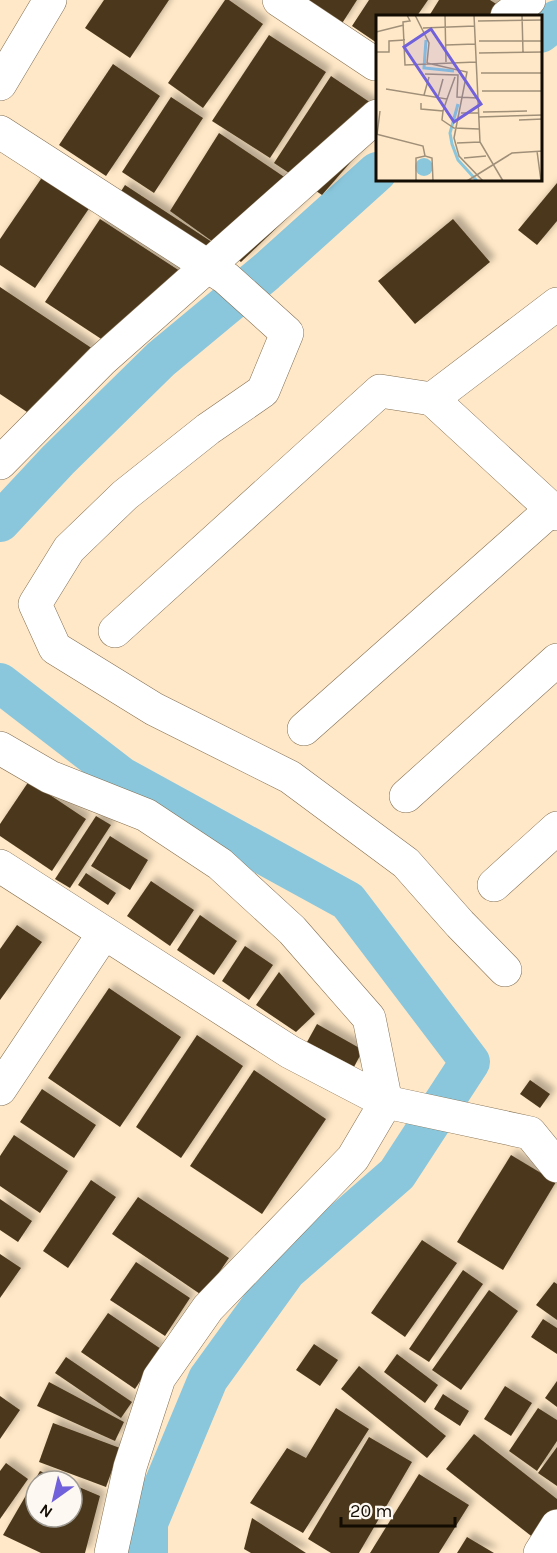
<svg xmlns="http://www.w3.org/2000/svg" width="557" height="1553" viewBox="0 0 557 1553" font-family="Karla,sans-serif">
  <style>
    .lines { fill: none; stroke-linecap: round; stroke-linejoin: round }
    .canal { stroke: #8ac7dd; stroke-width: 40 }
    .building { fill: #4c391d; filter: url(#shadow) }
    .street-casing { stroke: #836f52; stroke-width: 34 }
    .highway-casing { stroke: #836f52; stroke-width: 34 }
    .street { stroke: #fff; stroke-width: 33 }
    .highway { stroke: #fff; stroke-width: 33 }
    .inset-river { fill: none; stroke: #8ac7dd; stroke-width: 3 }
    .inset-road { fill: none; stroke: #a19079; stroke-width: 1.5 }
    .view { fill: #7161db; fill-opacity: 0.15; stroke: #7161db; stroke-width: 3 }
    .inset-edge { fill: none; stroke: #130c03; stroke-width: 3 }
  </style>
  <defs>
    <filter id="shadow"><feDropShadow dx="5.5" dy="-5.5" stdDeviation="3" flood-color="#0004"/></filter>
  </defs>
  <rect width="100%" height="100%" fill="#ffe8c7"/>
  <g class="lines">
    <g class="canal">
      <polyline points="540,33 557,20"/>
      <polyline points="0,522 58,460 161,359 266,272 377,172"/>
      <polyline points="0,683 122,777 348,901 470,1062 397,1174 286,1271 208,1379 148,1523 148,1553"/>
    </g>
  </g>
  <g class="building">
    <polygon points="104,0 169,0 130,58 85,28"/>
    <polygon points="225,0 229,0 263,24 203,108 168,83"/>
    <polygon points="303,0 357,0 341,25"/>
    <polygon points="369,0 428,0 417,16 377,16 377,43 352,26"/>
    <polygon points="439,0 490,0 504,9 497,16 429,16"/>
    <polygon points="269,35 326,72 270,158 212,121"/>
    <polygon points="113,64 160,96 106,176 59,145"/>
    <polygon points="331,76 377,107 377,132 322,195 274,163"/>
    <polygon points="171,97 203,118 154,193 122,172"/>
    <polygon points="219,133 311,195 241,262 170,211"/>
    <polygon points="43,176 90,207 35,288 0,265 0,239"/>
    <polygon points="557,183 557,221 537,245 518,230"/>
    <polygon points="125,185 218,246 202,270 109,210"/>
    <polygon points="100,219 183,273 121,352 45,302"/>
    <polygon points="453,219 490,262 415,324 378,281"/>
    <polygon points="0,287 93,349 36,418 0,394"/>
    <polygon points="29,781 86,819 52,871 0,836 0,824"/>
    <polygon points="96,816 111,825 70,888 55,879"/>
    <polygon points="110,836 148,860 130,890 91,866"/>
    <polygon points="86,873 116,893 108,905 78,885"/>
    <polygon points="151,881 194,910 170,946 127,916"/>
    <polygon points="200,915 237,941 214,975 177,950"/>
    <polygon points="17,925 42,942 0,1000 0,949"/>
    <polygon points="245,946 273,965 249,1000 222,981"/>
    <polygon points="279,972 315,1014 296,1032 256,1005"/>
    <polygon points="109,988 181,1037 120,1127 48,1078"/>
    <polygon points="317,1024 363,1050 354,1067 307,1042"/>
    <polygon points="197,1035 243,1066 181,1158 136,1127"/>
    <polygon points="254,1070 326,1119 262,1214 190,1166"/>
    <polygon points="530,1080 550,1094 540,1108 520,1094"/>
    <polygon points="42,1089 96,1125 74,1158 20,1122"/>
    <polygon points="14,1135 68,1171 40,1213 0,1186 0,1156"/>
    <polygon points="511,1155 556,1182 503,1270 457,1242"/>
    <polygon points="91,1180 116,1197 68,1268 43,1251"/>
    <polygon points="138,1197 229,1258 203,1296 112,1234"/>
    <polygon points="0,1199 32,1221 18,1242 0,1230"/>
    <polygon points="422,1240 457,1263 405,1337 371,1313"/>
    <polygon points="0,1254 21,1268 0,1298"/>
    <polygon points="136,1262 190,1298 165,1336 110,1300"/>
    <polygon points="463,1270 483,1284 429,1362 409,1349"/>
    <polygon points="554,1282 557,1284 557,1320 536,1305"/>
    <polygon points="489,1290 518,1311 461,1390 432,1370"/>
    <polygon points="108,1313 161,1349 135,1389 81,1352"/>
    <polygon points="543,1319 557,1328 557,1354 531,1337"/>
    <polygon points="314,1344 338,1360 320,1386 296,1370"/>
    <polygon points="397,1354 438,1385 425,1403 384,1372"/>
    <polygon points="66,1357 132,1402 121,1418 55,1373"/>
    <polygon points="359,1366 446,1436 427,1458 341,1389"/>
    <polygon points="557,1381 557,1407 545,1398"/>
    <polygon points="49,1382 124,1422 115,1441 37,1406"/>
    <polygon points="505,1386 532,1403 511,1436 484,1419"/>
    <polygon points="443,1394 469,1411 460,1426 434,1409"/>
    <polygon points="0,1396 20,1410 0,1439"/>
    <polygon points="336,1408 369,1429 303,1533 250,1503 287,1448 306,1458"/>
    <polygon points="538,1408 557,1420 557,1441 537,1471 509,1451"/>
    <polygon points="53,1423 120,1448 106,1487 39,1462"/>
    <polygon points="474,1434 557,1499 557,1510 535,1539 446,1469"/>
    <polygon points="369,1437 412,1462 359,1553 331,1553 308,1539"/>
    <polygon points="557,1447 557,1486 538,1473"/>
    <polygon points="6,1463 28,1479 0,1519 0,1471"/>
    <polygon points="40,1471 64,1481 36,1481 36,1517 72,1517 72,1484 100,1496 85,1553 41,1553 3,1535"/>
    <polygon points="419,1474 469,1505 439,1553 370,1553"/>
    <polygon points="252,1518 306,1553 251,1553 244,1549"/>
    <polygon points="467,1537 494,1553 457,1553"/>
  </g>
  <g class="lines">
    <defs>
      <g id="street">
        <polyline points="279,0 375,64"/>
        <polyline points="507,16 529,0"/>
        <polyline points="0,132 226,278 287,333 263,391 208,429 125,495 69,549 35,604 55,648 154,709 290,777 406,863 460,924 505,970"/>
        <polyline points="557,304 432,399 557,514"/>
        <polyline points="0,463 102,360 377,116"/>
        <polyline points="115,631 380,391 432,399"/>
        <polyline points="304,729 552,509"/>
        <polyline points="0,748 50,777 146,815 220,864 292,930 369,1018 386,1102 353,1158 208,1308 159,1378 130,1467 111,1553"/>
        <polyline points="406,796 557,660"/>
        <polyline points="0,866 290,1052 386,1102 530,1133 557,1166"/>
        <polyline points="494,885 557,828"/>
        <polyline points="0,1089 104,933"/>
        <polyline points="540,1553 557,1526"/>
      </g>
      <polyline id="highway" points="0,84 50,0"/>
    </defs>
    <use href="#street" class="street-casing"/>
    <use href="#highway" class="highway-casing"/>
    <use href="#street" class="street"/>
    <use href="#highway" class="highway"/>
  </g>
  <g transform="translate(376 15)">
    <rect width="166" height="166" fill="#ffe8c7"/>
    <path d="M39 152a9 9 0 1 1 18 0a9 9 0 1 1-18 0Z" fill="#8ac7dd"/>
    <path class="inset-river" d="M50,25L48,53L78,56M82,89L74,118L76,129L82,145L101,166"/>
    <path class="inset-road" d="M31,0L34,6L27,7L29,50L100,47M39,0L53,28L51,48M69,0L70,47M98,0L104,127L127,166M146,0L147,37M102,6L167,5M47,13L99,11M0,17L28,10M103,26H165M70,30L99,29M0,37H13V26L29,25M103,38L167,37M51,48L91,57L78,123L83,141L107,166M105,58H167M49,59L82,60L81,82L102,83M10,74L71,84L67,96M106,76H167M48,80L53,62M62,82L67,64M71,84L79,62M45,88V94L67,96L66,105L78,113L103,114M107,97L151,96M85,98H103M103,102L167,100M143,105L167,104M0,119L47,131L49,141L56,143L57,166M1,120L4,96M81,128L104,127M161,136L165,166M88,143L110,141M40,166V143L49,141M91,166L136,138L167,136"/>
    <path class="view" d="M55,14L105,89L78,107L28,32Z"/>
    <rect width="166" height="166" class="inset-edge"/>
  </g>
  <g transform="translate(54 1499) rotate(214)"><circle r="28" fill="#fdf8f2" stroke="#9f9a92" stroke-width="1.5"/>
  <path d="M0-4.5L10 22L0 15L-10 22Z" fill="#7161db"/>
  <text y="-9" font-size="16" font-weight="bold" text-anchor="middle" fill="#130c03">N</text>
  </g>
  <path d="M341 1517v9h114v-9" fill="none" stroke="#130c03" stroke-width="3"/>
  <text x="350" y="1517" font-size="18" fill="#130c03" stroke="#fdf8f2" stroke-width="4.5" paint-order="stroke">20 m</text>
</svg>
